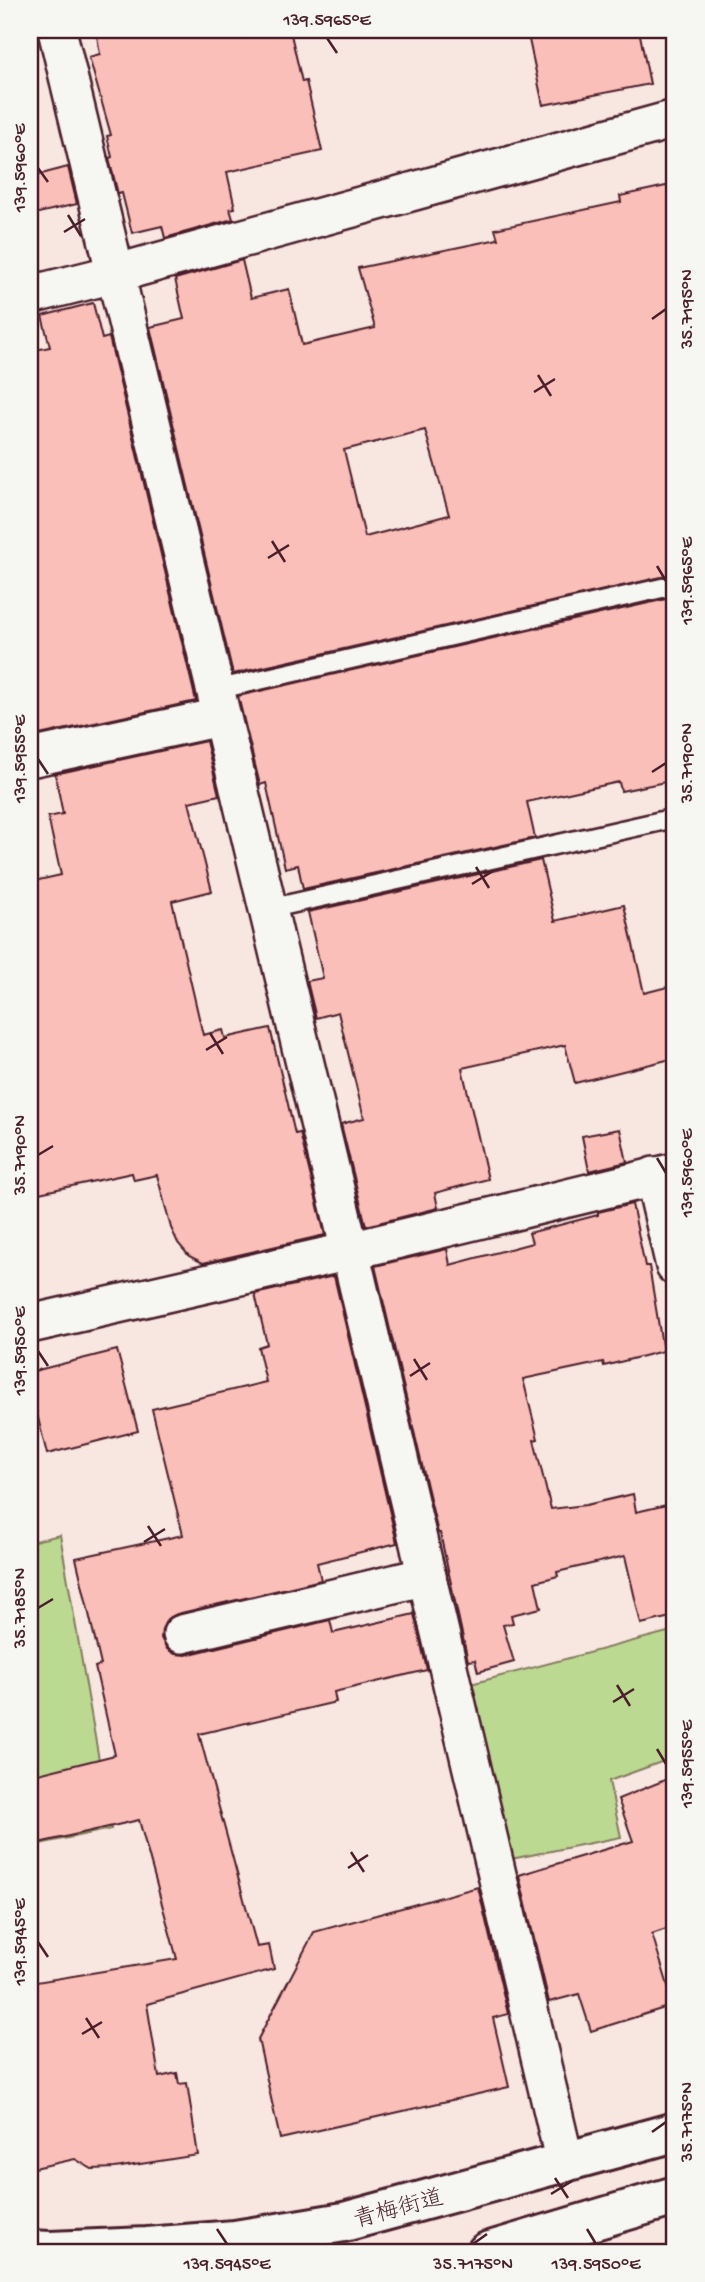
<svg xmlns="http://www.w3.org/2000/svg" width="705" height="2282" viewBox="0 0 705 2282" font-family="'Gochi Hand','Klee One',sans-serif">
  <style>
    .green { fill: #bcd991; stroke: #837c5e; stroke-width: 2 }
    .building { fill: #fbbfb9; stroke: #4a1f2b; stroke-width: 2; fill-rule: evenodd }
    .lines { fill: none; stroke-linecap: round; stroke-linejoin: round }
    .service-casing { stroke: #4a1f2b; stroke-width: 23 }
    .minor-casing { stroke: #4a1f2b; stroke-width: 42 }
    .primary-casing { stroke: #4a1f2b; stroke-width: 44 }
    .service { stroke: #f6f6f2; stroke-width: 18 }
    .minor { stroke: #f6f6f2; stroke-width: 37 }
    .primary { stroke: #f6f6f2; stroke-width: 38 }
    .ticks { fill: none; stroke: #4a1f2b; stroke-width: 2.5 }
    .labels { text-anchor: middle; stroke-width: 7; stroke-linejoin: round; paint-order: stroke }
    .street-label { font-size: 23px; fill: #4a1f2b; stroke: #f6f6f2 }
    .neatline { fill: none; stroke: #4a1f2b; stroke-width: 2.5 }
    .ticks-label { font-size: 18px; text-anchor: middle; fill: #4a1f2b }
  </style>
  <rect width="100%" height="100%" fill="#f8e6e1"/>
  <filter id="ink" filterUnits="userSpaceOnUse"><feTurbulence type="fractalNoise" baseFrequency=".0143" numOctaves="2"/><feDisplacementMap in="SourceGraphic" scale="14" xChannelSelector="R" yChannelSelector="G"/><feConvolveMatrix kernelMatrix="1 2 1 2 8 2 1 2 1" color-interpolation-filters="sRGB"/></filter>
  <g filter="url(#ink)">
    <g class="green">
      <polygon points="60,1535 111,1829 30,1846 30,1542"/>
      <polygon points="675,1630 675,1757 609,1781 621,1837 511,1859 467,1685"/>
    </g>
    <g class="building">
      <polygon points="96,30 238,30 239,39 290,30 302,82 306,81 322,151 227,172 235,208 230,209 233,219 165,238 162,226 132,233 122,193 118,194 109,158 112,157 107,136 111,135 89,57 100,54"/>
      <polygon points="553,30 639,30 650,84 543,105 528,35"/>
      <polygon points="68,167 77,204 30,215 30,177"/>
      <path d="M675,184V574L233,674L150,327L184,319L175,279L242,260L251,298L289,289L302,345L375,328L358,268L498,239L495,229L621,202L620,196ZM425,430L449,515L365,537L344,450Z"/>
      <polygon points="93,303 102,339 109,337 196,701 30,737 30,351 50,347 42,316"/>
      <polygon points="675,597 675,780 621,791 619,782 527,802 535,838 303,889 298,865 285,868 266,783 260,785 238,696"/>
      <polygon points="206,741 219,795 189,802 212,891 172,901 203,1035 223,1030 225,1038 270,1028 295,1134 300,1133 325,1235 203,1263 189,1256 178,1243 171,1228 157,1175 134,1180 132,1173 30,1195 30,882 61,875 48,817 63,814 55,774"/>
      <polygon points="541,860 555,921 624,905 644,993 675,985 675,1058 575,1083 565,1045 462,1068 488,1179 435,1193 438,1208 366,1226 341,1124 364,1118 338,1012 316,1018 307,981 323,978 308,912"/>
      <polygon points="620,1129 627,1162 589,1171 582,1136"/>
      <polygon points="632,1204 645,1266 649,1266 663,1351 604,1366 603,1362 523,1379 538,1439 534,1440 551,1509 586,1505 633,1494 636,1512 675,1503 675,1616 641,1624 625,1556 557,1572 558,1576 535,1582 541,1608 511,1615 513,1623 503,1625 514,1662 478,1672 475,1660 468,1661 440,1533 438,1533 375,1266 447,1249 450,1265 532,1243 529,1233 598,1215 598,1212"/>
      <polygon points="334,1276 397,1543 317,1563 321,1580 177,1614 167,1619 162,1629 161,1638 167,1649 175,1654 186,1655 330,1620 333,1633 414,1614 427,1670 334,1692 336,1702 199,1734 257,1947 269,1945 274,1969 147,2004 159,2077 177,2073 179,2084 187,2083 198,2155 115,2168 92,2169 75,2159 30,2169 30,1983 177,1959 139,1820 30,1845 30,1776 115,1755 95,1667 101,1665 76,1558 183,1535 152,1409 266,1382 258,1347 267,1344 255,1294"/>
      <polygon points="117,1350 138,1431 47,1454 30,1386 30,1372"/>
      <polygon points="675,1776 675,1926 652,1934 674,2005 591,2031 579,1994 549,2002 519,1875 633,1841 618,1799"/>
      <polygon points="478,1887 508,2014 493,2018 509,2087 280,2139 258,2039 314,1932"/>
    </g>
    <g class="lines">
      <defs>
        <g id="service">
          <polyline points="215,690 675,585"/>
          <polyline points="268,909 675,818"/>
        </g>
        <g id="minor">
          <polyline points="57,30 350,1251 565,2163"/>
          <polyline points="30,295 114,274 675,119"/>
          <polyline points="30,758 220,717"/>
          <polyline points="654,1176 675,1266"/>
          <polyline points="30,1324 350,1251 675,1172"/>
          <polyline points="182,1634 427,1576"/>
        </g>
        <g id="primary">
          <polyline points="30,2250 50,2251 147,2247 235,2240 344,2222 675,2132"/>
          <polyline points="487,2252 675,2196"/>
        </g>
      </defs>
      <use href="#service" class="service-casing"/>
      <use href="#minor" class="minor-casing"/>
      <use href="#primary" class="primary-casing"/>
      <use href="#service" class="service"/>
      <use href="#minor" class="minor"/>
      <use href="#primary" class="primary"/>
    </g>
  </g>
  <path class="ticks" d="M327,38L337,53M38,168L48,182M68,215L81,236M64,232L85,219M652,319L666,309M538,375L551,396M534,392L555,379M272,541L285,562M268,558L289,545M657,566L666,581M38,759L48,774M652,772L666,763M476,867L489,888M472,884L493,871M210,1033L223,1054M206,1050L227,1037M38,1155L53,1146M657,1158L666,1173M38,1351L48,1366M414,1359L427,1380M410,1376L430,1363M148,1526L161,1546M144,1542L165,1529M38,1608L53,1599M617,1685L630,1706M613,1702L634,1689M657,1749L666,1764M351,1852L364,1872M348,1868L368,1855M38,1942L48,1957M86,2018L99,2038M82,2034L102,2022M652,2132L666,2122M555,2178L568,2198M551,2194L572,2181M217,2229L227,2244M587,2229L596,2244M473,2244L487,2234"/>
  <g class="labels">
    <g class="street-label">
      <text transform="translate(398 2207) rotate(-15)" y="8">青梅街道</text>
    </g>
  </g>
  <rect width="705" height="2282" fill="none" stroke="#f6f6f2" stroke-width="77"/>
  <rect x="38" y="38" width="628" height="2206" class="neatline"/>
  <g class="ticks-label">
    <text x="327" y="25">139.5965°E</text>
    <text transform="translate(19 168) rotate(-90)" y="6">139.5960°E</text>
    <text transform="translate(686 309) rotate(-90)" y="6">35.7195°N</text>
    <text transform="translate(686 581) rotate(-90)" y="6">139.5965°E</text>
    <text transform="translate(19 759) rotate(-90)" y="6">139.5955°E</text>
    <text transform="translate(686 763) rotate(-90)" y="6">35.7190°N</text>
    <text transform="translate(19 1155) rotate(-90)" y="6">35.7190°N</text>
    <text transform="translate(686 1173) rotate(-90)" y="6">139.5960°E</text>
    <text transform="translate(19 1351) rotate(-90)" y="6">139.5950°E</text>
    <text transform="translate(19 1608) rotate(-90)" y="6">35.7185°N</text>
    <text transform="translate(686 1764) rotate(-90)" y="6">139.5955°E</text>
    <text transform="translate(19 1942) rotate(-90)" y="6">139.5945°E</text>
    <text transform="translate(686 2122) rotate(-90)" y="6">35.7175°N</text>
    <text x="227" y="2269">139.5945°E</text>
    <text x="473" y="2269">35.7175°N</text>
    <text x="596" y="2269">139.5950°E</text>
  </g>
</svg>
